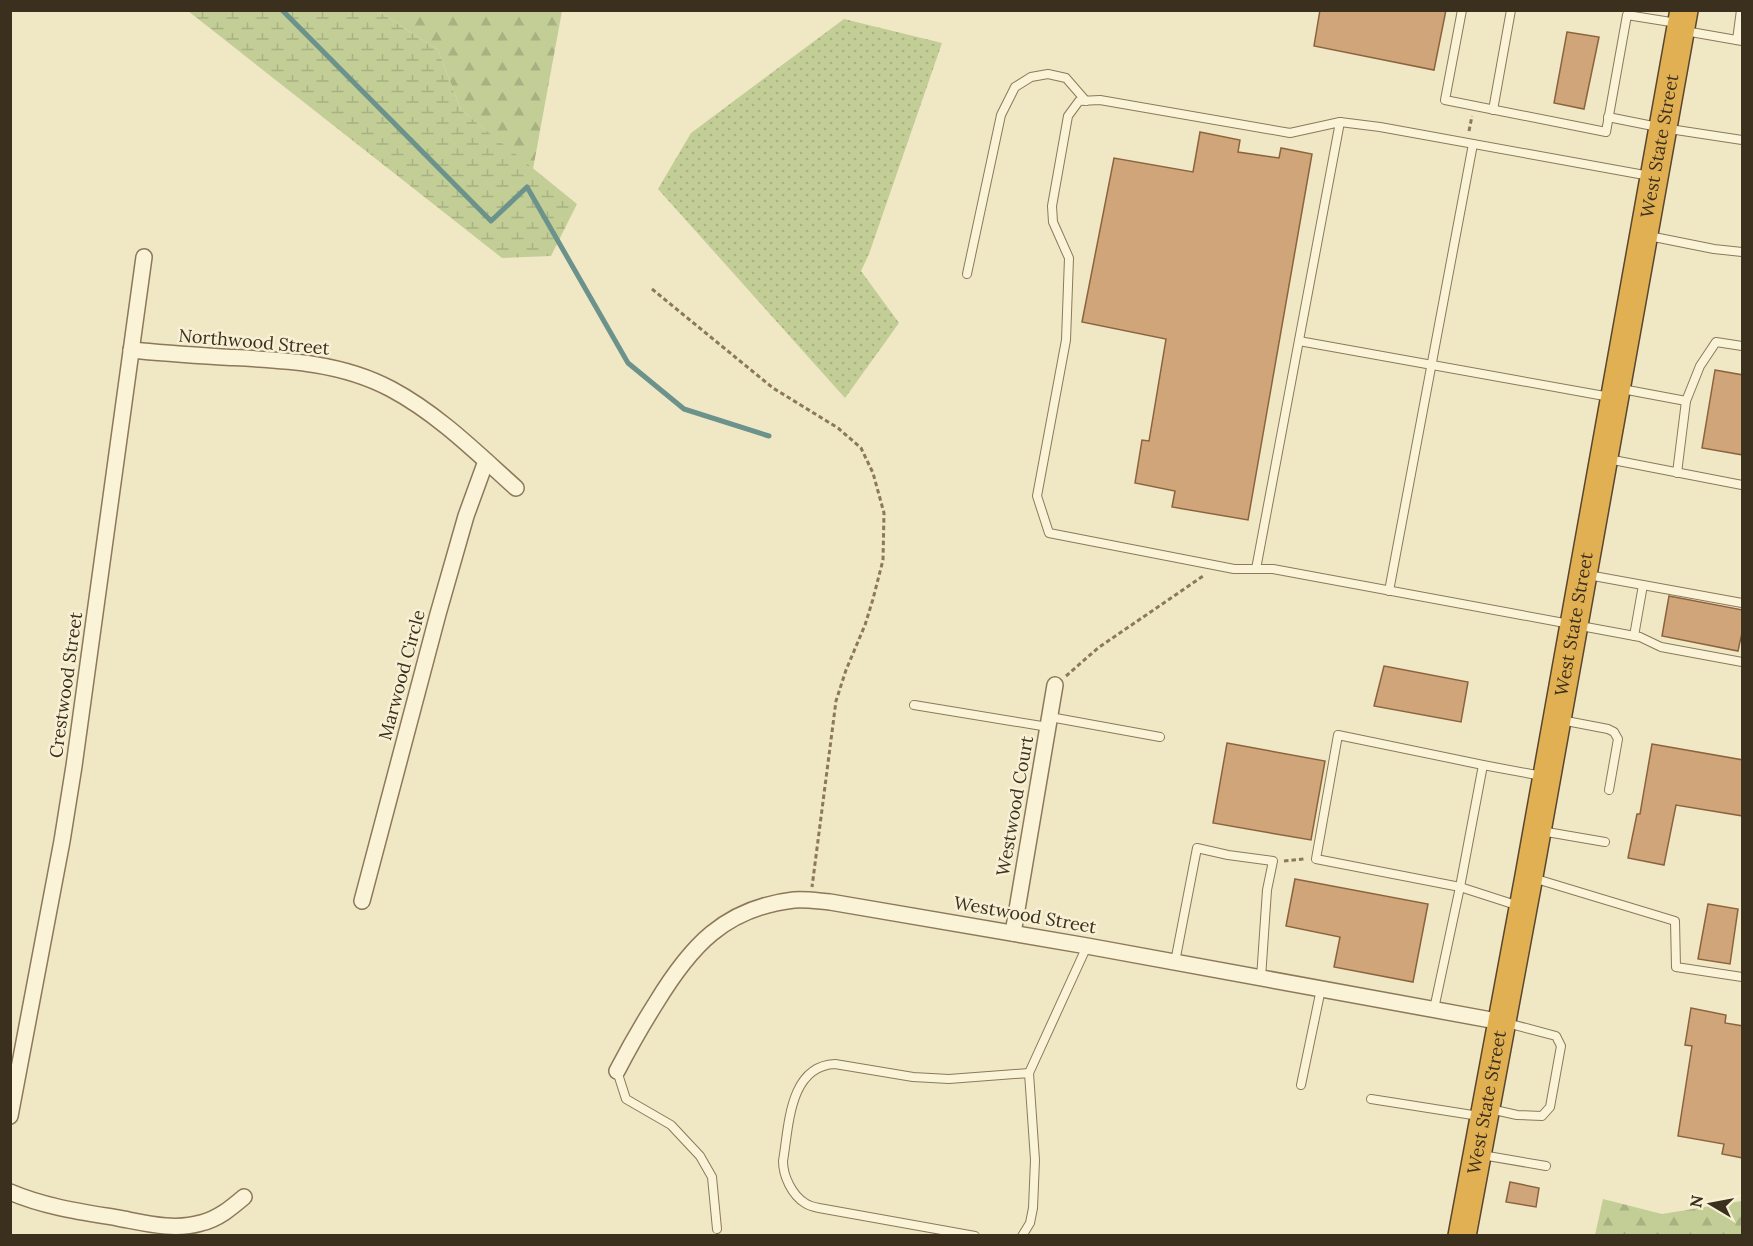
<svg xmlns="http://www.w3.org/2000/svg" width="1753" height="1246" viewBox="0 0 1753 1246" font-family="Lora,serif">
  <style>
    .grass { fill: url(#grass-dots) }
    .forest { fill: url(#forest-firs) }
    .wetland { fill: url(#wetland-marsh) }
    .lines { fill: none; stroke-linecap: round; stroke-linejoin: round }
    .stream { stroke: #6c928c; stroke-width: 5 }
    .building { fill: #cfa579; stroke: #8b643f; stroke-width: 1.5 }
    .lane-casing { stroke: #8b795a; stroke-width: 10 }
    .street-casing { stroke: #8b795a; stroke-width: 18 }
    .highway-casing { stroke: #59462e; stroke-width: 30 }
    .path { stroke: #8b795a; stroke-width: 3; stroke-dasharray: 4.5 3; stroke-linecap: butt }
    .lane { stroke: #faf3d8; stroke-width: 8 }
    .street { stroke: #faf3d8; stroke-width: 15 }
    .highway { stroke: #e1b052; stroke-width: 27 }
    .labels { text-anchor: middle; stroke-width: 5; stroke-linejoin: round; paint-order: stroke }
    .street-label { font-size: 18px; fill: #3b2f1e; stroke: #f7f0d4 }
  </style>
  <defs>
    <pattern id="grass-dots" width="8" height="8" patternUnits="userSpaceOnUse" patternTransform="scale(1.5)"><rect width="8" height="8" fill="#c3ce97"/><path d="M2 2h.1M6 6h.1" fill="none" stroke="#a8b182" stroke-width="1.8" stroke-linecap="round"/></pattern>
    <pattern id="forest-firs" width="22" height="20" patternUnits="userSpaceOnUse" patternTransform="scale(1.5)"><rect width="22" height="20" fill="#c3ce97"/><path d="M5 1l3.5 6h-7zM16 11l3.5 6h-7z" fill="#a8b182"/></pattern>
    <pattern id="wetland-marsh" width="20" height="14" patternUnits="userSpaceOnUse" patternTransform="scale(1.5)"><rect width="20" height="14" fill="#c3ce97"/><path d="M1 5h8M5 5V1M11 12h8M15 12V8" fill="none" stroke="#a8b182"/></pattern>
  </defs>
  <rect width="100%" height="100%" fill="#f0e7c4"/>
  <polygon class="grass" points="844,19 942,43 869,254 861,271 899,323 845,398 658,189 691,133"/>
  <g class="forest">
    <polygon points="378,11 562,11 533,169 461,110 438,50"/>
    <polygon points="1603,1199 1662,1214 1742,1201 1742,1235 1595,1235"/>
  </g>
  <polygon class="wetland" points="188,11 378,11 438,50 461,110 577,204 551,256 502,258"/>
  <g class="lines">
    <polyline class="stream" points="282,10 491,221 527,187 628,363 684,409 769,436"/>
  </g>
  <g class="building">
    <polygon points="1320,10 1446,10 1434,70 1314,46"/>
    <polygon points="1567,32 1599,37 1584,109 1554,103"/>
    <polygon points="1200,132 1240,140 1238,152 1279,158 1281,148 1312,154 1248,520 1172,507 1175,491 1135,483 1142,440 1149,441 1166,339 1082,322 1114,158 1193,172"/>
    <polygon points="1715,370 1743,375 1743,455 1702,448"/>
    <polygon points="1669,596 1743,610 1743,628 1738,651 1662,636"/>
    <polygon points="1384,666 1468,682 1461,722 1374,706"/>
    <polygon points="1227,743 1325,761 1311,840 1213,823"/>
    <polygon points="1652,744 1743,760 1743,816 1676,805 1664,865 1628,858 1637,814 1640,814"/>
    <polygon points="1295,879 1428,904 1413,982 1334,967 1340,937 1286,926"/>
    <polygon points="1708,904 1738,909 1730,964 1698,959"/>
    <polygon points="1691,1008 1726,1015 1725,1023 1743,1026 1743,1158 1722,1154 1724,1144 1678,1136 1692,1046 1685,1045"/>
    <polygon points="1510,1182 1539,1188 1536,1207 1506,1202"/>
  </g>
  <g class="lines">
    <defs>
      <g id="lane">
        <polyline points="1462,10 1445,100 1606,132 1627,15 1677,23"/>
        <polyline points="1685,31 1742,41"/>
        <polyline points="1737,40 1741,10"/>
        <polyline points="1493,110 1511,10"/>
        <polyline points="1608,117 1663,128 1742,140"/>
        <polyline points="1650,176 1380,127 1340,122 1290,133 1100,100 1079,101 1068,116 1052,206 1053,222 1069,258 1066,340 1037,496 1049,533 1234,569 1273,569 1640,637 1661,647 1742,662"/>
        <polyline points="1649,236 1714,249 1742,252"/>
        <polyline points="967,274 1001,115 1015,87 1031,77 1048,74 1066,78 1086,101"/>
        <polyline points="1299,341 1610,397"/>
        <polyline points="1622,389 1686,401 1700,366 1716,342 1742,346"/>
        <polyline points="1608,459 1742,485"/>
        <polyline points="1677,473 1686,401"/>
        <polyline points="1256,569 1340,122"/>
        <polyline points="1588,575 1742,603"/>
        <polyline points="1389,591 1473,144"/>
        <polyline points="1634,636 1643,585"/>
        <polyline points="914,705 1048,727"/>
        <polyline points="1050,717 1160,737"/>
        <polyline points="1561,720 1608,729 1614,732 1618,739 1609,790"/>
        <polyline points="1483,765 1338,735 1316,859 1460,887 1519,906"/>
        <polyline points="1541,831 1605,842"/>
        <polyline points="1533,878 1675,921 1676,967 1742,977"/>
        <polyline points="1175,962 1197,848 1228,855 1273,861 1267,890 1261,978"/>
        <polyline points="1434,1009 1460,887 1483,765 1542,776"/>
        <polyline points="617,1071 626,1099 671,1125 700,1156 712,1177 717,1229"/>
        <polyline points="1029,1073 1087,946"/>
        <polyline points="1301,1085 1321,989"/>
        <polyline points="1371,1099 1479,1116"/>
        <polyline points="1490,1109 1517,1115 1542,1116 1550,1107 1561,1046 1556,1036 1507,1023"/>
        <polyline points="1482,1155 1546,1166"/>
        <path d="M975,1236L819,1208C814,1207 809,1206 805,1203C792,1195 783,1176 783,1161C789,1126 789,1066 835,1064L913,1077L949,1079L1029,1073L1035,1160L1033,1208L1030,1223L1022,1236"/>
      </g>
      <g id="street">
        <path d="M131,350C161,353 191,355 222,357C280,360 339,361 391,389C438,414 477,453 516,488"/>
        <polyline points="362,901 438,614 466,516 486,461"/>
        <polyline points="1013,933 1055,685"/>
        <path d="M617,1071C629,1048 642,1025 656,1003C690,947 724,908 794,900C805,899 818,901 830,902L1087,946L1502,1022"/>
        <polyline points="10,1116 62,841 74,766 144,257"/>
        <path d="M10,1192C45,1207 82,1212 118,1218C145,1223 174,1231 201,1223C218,1219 231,1208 244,1197"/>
      </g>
      <g id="highway">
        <path id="s1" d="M1462,1236L1529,876L1684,10"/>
      </g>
    </defs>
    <use href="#lane" class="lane-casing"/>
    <use href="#street" class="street-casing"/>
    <use href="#highway" class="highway-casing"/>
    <g class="path">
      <polyline points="1469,131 1472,116"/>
      <polyline points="652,289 773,388 838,428 861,448 873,473 884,513 883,560 873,599 865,625 846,670 836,701 812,887"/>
      <polyline points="1066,676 1098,648 1203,576"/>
      <polyline points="1284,861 1304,859"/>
    </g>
    <use href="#lane" class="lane"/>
    <use href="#street" class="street"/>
    <use href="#highway" class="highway"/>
  </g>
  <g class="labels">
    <g class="street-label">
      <text dy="6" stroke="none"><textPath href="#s1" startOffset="1108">West State Street</textPath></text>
      <text transform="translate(254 342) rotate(5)" y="6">Northwood Street</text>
      <text dy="6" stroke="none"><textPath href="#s1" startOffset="622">West State Street</textPath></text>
      <text transform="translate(402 675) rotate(-75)" y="6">Marwood Circle</text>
      <text transform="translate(66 685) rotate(-82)" y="6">Crestwood Street</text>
      <text transform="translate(1015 806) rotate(-80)" y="6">Westwood Court</text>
      <text transform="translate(1025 915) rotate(10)" y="6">Westwood Street</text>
      <text dy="6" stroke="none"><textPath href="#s1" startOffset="136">West State Street</textPath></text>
    </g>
  </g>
  <rect width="1753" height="1246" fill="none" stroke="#3b2f1e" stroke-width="24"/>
  <g transform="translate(1711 1204) rotate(280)" stroke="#f7f0d4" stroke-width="4.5" paint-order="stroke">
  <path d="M0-4.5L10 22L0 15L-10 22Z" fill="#3b2f1e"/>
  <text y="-9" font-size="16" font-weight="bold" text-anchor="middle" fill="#3b2f1e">N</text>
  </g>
</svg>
